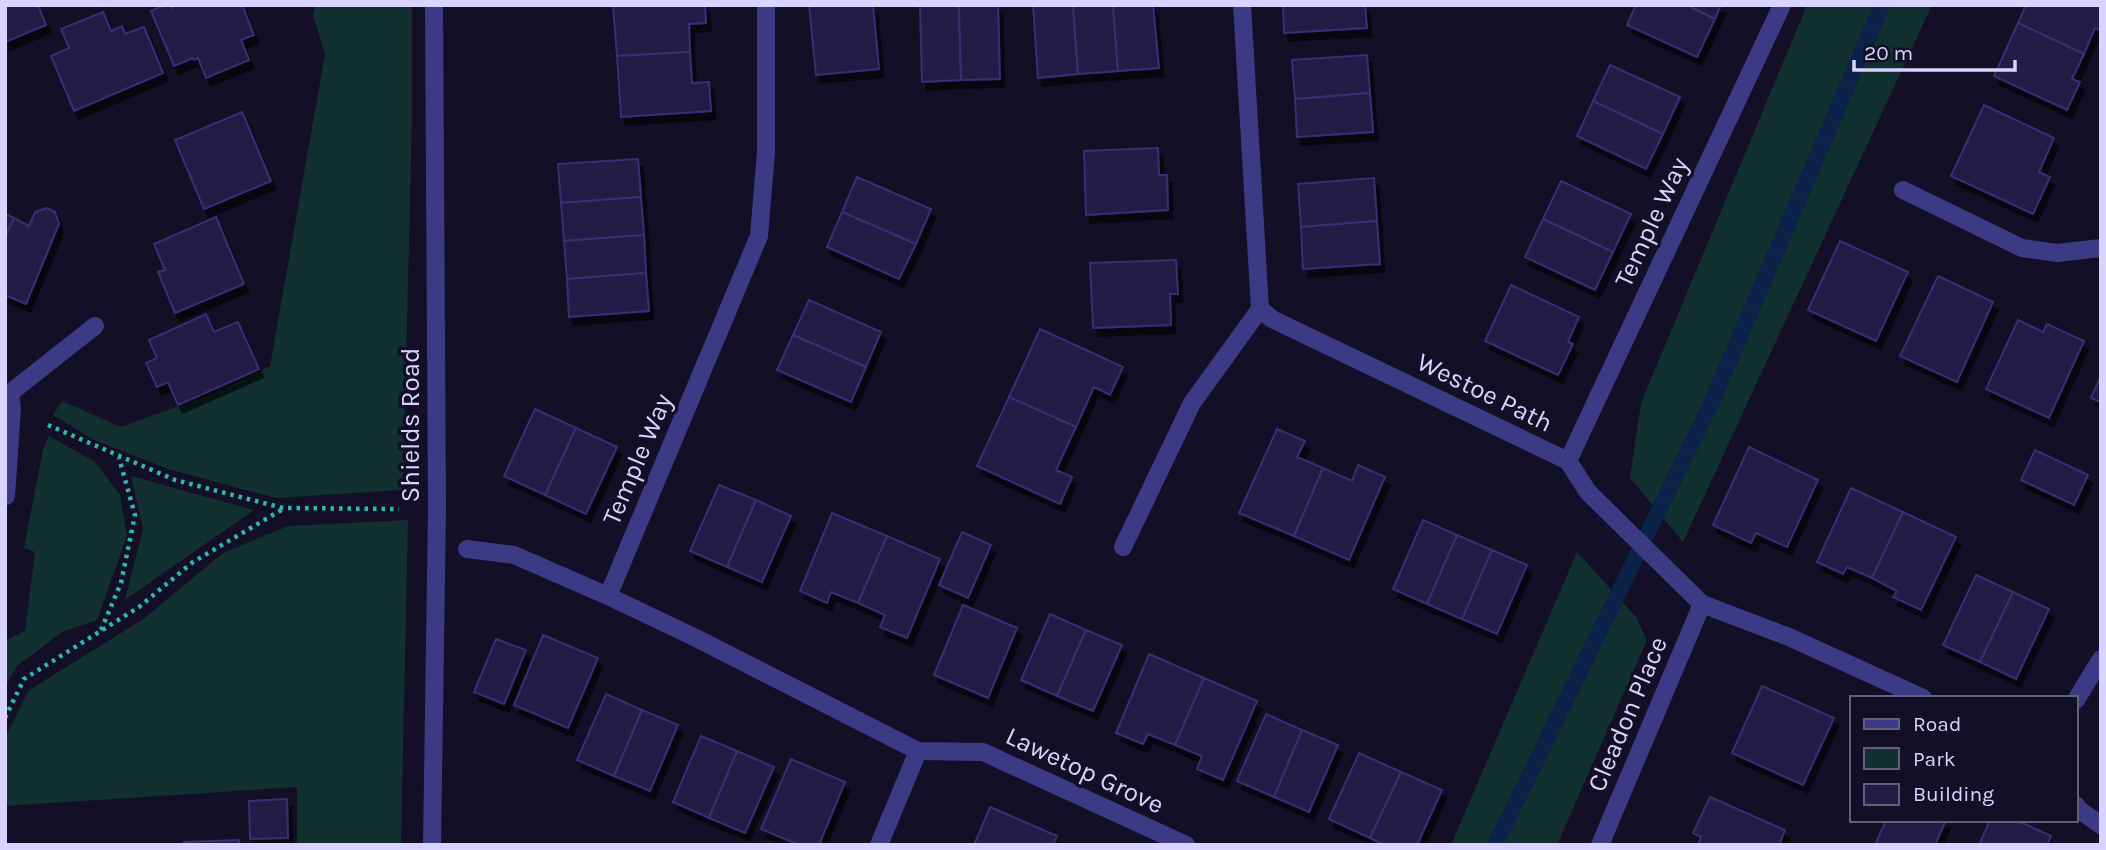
<svg xmlns="http://www.w3.org/2000/svg" width="2106" height="850" viewBox="0 0 2106 850" font-family="Karla,sans-serif">
  <style>
    .green { fill: #12302f }
    .lines { fill: none; stroke-linecap: round; stroke-linejoin: round }
    .stream { stroke: #0c2248; stroke-width: 16 }
    .building { fill: #241b47; stroke: #3b2d73; stroke-width: 2; filter: url(#shadow) }
    .path { stroke: #2fb8b0; stroke-width: 4.5; stroke-dasharray: 3.5 5; stroke-linecap: butt }
    .minor { stroke: #3d3a85; stroke-width: 18 }
    .labels { text-anchor: middle; stroke-width: 7; stroke-linejoin: round; paint-order: stroke }
    .street-label { font-size: 26px; fill: #d9d4ff; stroke: #130f26 }
  </style>
  <defs>
    <filter id="shadow"><feDropShadow dx="4.5" dy="8" stdDeviation="0" flood-color="#0009"/></filter>
  </defs>
  <rect width="100%" height="100%" fill="#130f26"/>
  <g class="green">
    <polygon points="315,5 412,5 412,119 403,490 276,498 168,469 94,440 53,415 62,401 121,427 212,394 270,366 325,54 313,16"/>
    <polygon points="1807,5 1932,5 1683,542 1630,478 1641,403"/>
    <polygon points="49,436 95,462 120,495 127,536 97,620 62,632 17,666 5,687 5,641 25,631 35,552 24,548 43,449"/>
    <polygon points="131,476 254,510 125,600 143,529"/>
    <polygon points="408,520 401,845 297,845 297,787 5,806 5,738 29,690 142,620 223,553 288,526"/>
    <polygon points="1577,552 1636,617 1647,640 1557,845 1451,845"/>
  </g>
  <g class="lines">
    <polyline class="stream" points="1495,845 1710,406 1882,5"/>
  </g>
  <g class="building">
    <polygon points="5,5 38,5 46,25 5,42"/>
    <polygon points="165,5 171,5 172,8 177,5 242,5 254,35 241,40 249,60 206,78 198,58 194,60 193,58 174,66 151,11"/>
    <polygon points="613,5 705,5 706,23 689,24 690,52 617,56"/>
    <polygon points="809,5 873,5 879,69 816,75"/>
    <polygon points="920,5 959,5 961,80 922,82"/>
    <polygon points="959,5 998,5 1000,79 961,80"/>
    <polygon points="1033,5 1073,5 1078,74 1038,78"/>
    <polygon points="1073,5 1113,5 1118,71 1078,74"/>
    <polygon points="1113,5 1153,5 1159,68 1118,71"/>
    <polygon points="1283,5 1365,5 1367,28 1284,33"/>
    <polygon points="1636,5 1687,5 1715,19 1697,57 1627,25"/>
    <polygon points="1687,5 1721,5 1715,19"/>
    <polygon points="2026,5 2101,5 2101,31 2095,28 2084,54 2018,23"/>
    <polygon points="103,12 111,31 122,26 125,34 144,27 163,73 74,111 51,56 69,48 61,29"/>
    <polygon points="2018,23 2084,54 2072,79 2080,82 2067,110 1994,76"/>
    <polygon points="690,52 692,83 709,82 711,111 621,117 617,56"/>
    <polygon points="1367,55 1370,93 1295,99 1292,60"/>
    <polygon points="1610,65 1680,97 1663,134 1593,101"/>
    <polygon points="1370,93 1373,132 1297,137 1295,99"/>
    <polygon points="1593,101 1663,134 1646,169 1577,136"/>
    <polygon points="1984,105 2054,138 2039,172 2050,177 2033,214 1951,176"/>
    <polygon points="242,112 271,181 204,209 175,140"/>
    <polygon points="1158,148 1159,175 1167,175 1168,210 1086,215 1084,151"/>
    <polygon points="638,159 641,197 561,203 558,164"/>
    <polygon points="857,177 931,209 916,244 842,212"/>
    <polygon points="1374,178 1377,221 1301,227 1298,184"/>
    <polygon points="1561,181 1631,214 1613,252 1543,219"/>
    <polygon points="641,197 644,235 564,241 561,203"/>
    <polygon points="47,208 55,212 59,224 26,304 5,295 5,237 14,218 29,226 35,212"/>
    <polygon points="842,212 916,244 899,279 827,247"/>
    <polygon points="5,214 14,218 5,237"/>
    <polygon points="216,217 244,284 175,313 158,272 165,270 154,244"/>
    <polygon points="1543,219 1613,252 1595,290 1525,257"/>
    <polygon points="1377,221 1380,264 1303,269 1301,227"/>
    <polygon points="644,235 646,273 567,279 564,241"/>
    <polygon points="1840,241 1908,272 1876,341 1808,310"/>
    <polygon points="1176,260 1178,294 1170,294 1171,325 1093,328 1090,263"/>
    <polygon points="646,273 649,311 569,317 567,279"/>
    <polygon points="1938,276 1993,302 1957,382 1900,356"/>
    <polygon points="1511,285 1579,317 1568,342 1573,344 1558,375 1485,341"/>
    <polygon points="809,300 881,332 866,367 793,335"/>
    <polygon points="206,314 214,332 238,322 259,369 178,405 168,382 157,387 146,363 157,358 149,340"/>
    <polygon points="2018,320 2043,332 2047,324 2084,341 2049,418 1986,389"/>
    <polygon points="1040,329 1123,367 1110,395 1094,387 1076,427 1009,397"/>
    <polygon points="793,335 866,367 851,402 777,370"/>
    <polygon points="2101,376 2101,402 2091,398"/>
    <polygon points="1009,397 1076,427 1056,470 1072,477 1060,504 977,466"/>
    <polygon points="535,409 576,428 545,495 504,476"/>
    <polygon points="576,428 617,447 586,514 545,495"/>
    <polygon points="1277,429 1305,441 1297,457 1323,468 1294,536 1239,513"/>
    <polygon points="1749,447 1818,480 1787,547 1756,533 1751,543 1713,525"/>
    <polygon points="2035,450 2088,475 2074,505 2021,480"/>
    <polygon points="1358,465 1385,477 1349,560 1294,536 1323,468 1352,481"/>
    <polygon points="719,485 756,500 727,567 690,551"/>
    <polygon points="1851,488 1903,512 1872,578 1847,567 1843,574 1817,562"/>
    <polygon points="756,500 791,516 762,582 727,567"/>
    <polygon points="1903,512 1956,537 1921,610 1893,597 1897,591 1872,578"/>
    <polygon points="832,513 887,536 858,603 831,592 827,603 800,591"/>
    <polygon points="1423,520 1457,535 1427,604 1393,589"/>
    <polygon points="962,532 991,545 968,598 939,585"/>
    <polygon points="1457,535 1492,550 1462,619 1427,604"/>
    <polygon points="887,536 940,559 907,638 880,627 885,615 858,603"/>
    <polygon points="1492,550 1527,565 1497,634 1462,619"/>
    <polygon points="1976,575 2013,592 1980,662 1943,645"/>
    <polygon points="2013,592 2049,609 2016,679 1980,662"/>
    <polygon points="963,605 1017,628 988,698 934,675"/>
    <polygon points="1050,614 1086,630 1057,696 1021,680"/>
    <polygon points="1086,630 1122,645 1093,711 1057,696"/>
    <polygon points="543,635 598,658 568,728 514,705"/>
    <polygon points="496,639 526,650 504,704 474,692"/>
    <polygon points="1149,654 1204,678 1175,745 1148,734 1143,744 1116,733"/>
    <polygon points="1204,678 1257,701 1223,780 1197,769 1202,756 1175,745"/>
    <polygon points="1762,686 1834,718 1803,785 1732,753"/>
    <polygon points="606,694 642,710 614,776 577,760"/>
    <polygon points="642,710 678,725 650,791 614,776"/>
    <polygon points="1266,714 1302,730 1274,797 1237,781"/>
    <polygon points="1302,730 1338,745 1309,812 1274,797"/>
    <polygon points="701,736 737,751 709,818 673,802"/>
    <polygon points="737,751 774,767 745,833 709,818"/>
    <polygon points="1359,753 1401,772 1370,838 1329,819"/>
    <polygon points="791,759 845,782 819,845 799,845 761,829"/>
    <polygon points="1401,772 1442,790 1417,845 1384,845 1370,838"/>
    <polygon points="1710,797 1785,830 1779,845 1698,845 1701,837 1693,833"/>
    <polygon points="287,799 288,838 250,839 249,801"/>
    <polygon points="990,807 1057,836 1053,845 974,845"/>
    <polygon points="1886,820 1946,820 1935,845 1875,845"/>
    <polygon points="1990,820 2016,820 2051,836 2047,845 1979,845"/>
    <polygon points="239,840 239,845 184,845 184,842"/>
  </g>
  <g class="lines">
    <g class="path">
      <polyline points="48,425 175,480 283,508 399,509"/>
      <polyline points="101,630 121,583 135,515 119,458"/>
      <polyline points="5,718 24,679 139,607 193,562 283,509"/>
    </g>
    <g class="minor">
      <polyline points="766,5 766,152 759,236 608,596 696,638 918,751 983,752 1186,845"/>
      <polyline points="1242,5 1260,309 1272,319 1568,461 1588,492 1702,604 1789,637 1923,698"/>
      <polyline points="1903,190 2022,248 2057,253 2101,248"/>
      <polyline points="1568,461 1782,5"/>
      <polyline points="6,496 12,409 10,393 95,326"/>
      <polyline points="1123,547 1192,403 1260,309"/>
      <polyline points="467,549 514,555 608,596"/>
      <polyline points="2076,700 2101,659"/>
      <polyline points="2076,805 2078,809 2101,825"/>
      <polyline points="432,845 437,509 434,5"/>
      <polyline points="879,845 918,751"/>
      <polyline points="1600,845 1702,604"/>
    </g>
  </g>
  <g class="labels">
    <g class="street-label">
      <text transform="translate(1651 222) rotate(-65)" y="9">Temple Way</text>
      <text transform="translate(1485 392) rotate(26)" y="9">Westoe Path</text>
      <text transform="translate(410 425) rotate(-90)" y="9">Shields Road</text>
      <text transform="translate(637 459) rotate(-67)" y="9">Temple Way</text>
      <text transform="translate(1627 714) rotate(-67)" y="9">Cleadon Place</text>
      <text transform="translate(1085 770) rotate(25)" y="9">Lawetop Grove</text>
    </g>
  </g>
  <rect width="2106" height="850" fill="none" stroke="#d9d4ff" stroke-width="14"/>
  <rect x="1850" y="696" width="228" height="126" fill="#130f26" stroke="#625e7d" stroke-width="2"/>
  <rect x="1864" y="719" width="35" height="10" fill="#3d3a85" stroke="#625e7d" stroke-width="2"/>
  <text x="1913" y="731" font-size="21" fill="#d9d4ff">Road</text>
  <rect x="1864" y="748" width="35" height="21" fill="#12302f" stroke="#625e7d" stroke-width="2"/>
  <text x="1913" y="766" font-size="21" fill="#d9d4ff">Park</text>
  <rect x="1864" y="784" width="35" height="21" fill="#241b47" stroke="#625e7d" stroke-width="2"/>
  <text x="1913" y="801" font-size="21" fill="#d9d4ff">Building</text>
  <path d="M1854 60v10h161v-10" fill="none" stroke="#d9d4ff" stroke-width="3.5"/>
  <text x="1864" y="60" font-size="21" fill="#d9d4ff" stroke="#130f26" stroke-width="5" paint-order="stroke">20 m</text>
</svg>
